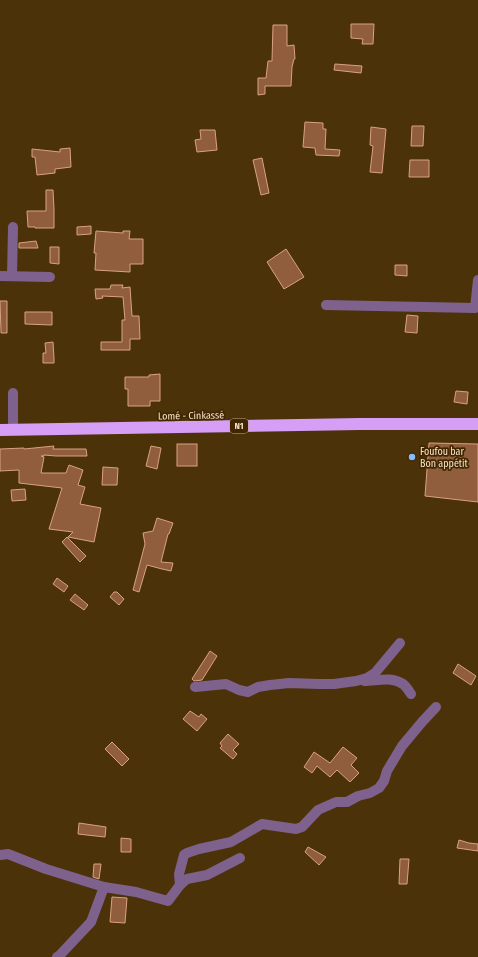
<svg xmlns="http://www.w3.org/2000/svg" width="478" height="957" viewBox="0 0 478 957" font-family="'Fira Sans Condensed',sans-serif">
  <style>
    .building { fill: #905e3c; stroke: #daa27f }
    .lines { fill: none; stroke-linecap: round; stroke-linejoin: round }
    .minor { stroke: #7e618d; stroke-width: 10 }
    .highway { stroke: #d69ef4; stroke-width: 12 }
    .poi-dot { fill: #86bbfb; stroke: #412700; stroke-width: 1.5 }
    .labels { text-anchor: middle; stroke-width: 3.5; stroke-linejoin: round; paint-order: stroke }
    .shield { fill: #412700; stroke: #c0a98b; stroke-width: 1 }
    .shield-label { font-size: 9px; font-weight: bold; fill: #f6e1c7 }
    .street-label { font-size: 10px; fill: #f6e1c7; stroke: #412700 }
    .poi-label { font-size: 10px; fill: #f6e1c7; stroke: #412700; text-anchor: start }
  </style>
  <rect width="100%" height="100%" fill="#4c3208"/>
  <g class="building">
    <polygon points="351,24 374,24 373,44 362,44 363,39 351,38"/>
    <polygon points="273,25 287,25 287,46 294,45 295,59 294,59 292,67 291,86 265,86 265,94 258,95 258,78 266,78 268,61 272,61"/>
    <polygon points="335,64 362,66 361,73 334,70"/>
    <polygon points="305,122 323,123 323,129 326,129 325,149 340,150 339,156 316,155 315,148 303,147"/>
    <polygon points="412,126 424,126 423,146 411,146"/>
    <polygon points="371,127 386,129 382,173 370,172 373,146 370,145"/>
    <polygon points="200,130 215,130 217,150 197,152 195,140 201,139"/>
    <polygon points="70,148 71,167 55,169 55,173 37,175 35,157 32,157 32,149 60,152 60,149"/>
    <polygon points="262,158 269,193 261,195 253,160"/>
    <polygon points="410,160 429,160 429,177 409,177"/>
    <polygon points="46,190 53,190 54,209 54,228 35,228 35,227 28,227 27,211 46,211"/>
    <polygon points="91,226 91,234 77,235 77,227"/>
    <polygon points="96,231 123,233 123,231 130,231 129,239 143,239 143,264 130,264 130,272 95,270 96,253 94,253"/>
    <polygon points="36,241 38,248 19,248 19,243"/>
    <polygon points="50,247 59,247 59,264 50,263"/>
    <polygon points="286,249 304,277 284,289 267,262"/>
    <polygon points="395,265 407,265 407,276 395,275"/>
    <polygon points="111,285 123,285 122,288 130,287 132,316 139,316 140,339 130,339 130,350 101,350 101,342 122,342 122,320 125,320 123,297 102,296 103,298 96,299 95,289 110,289"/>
    <polygon points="0,301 7,301 7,333 1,333"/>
    <polygon points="25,312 52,312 52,325 25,324"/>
    <polygon points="407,315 418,316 417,333 405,332"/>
    <polygon points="53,342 54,358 54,363 43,363 43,353 46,353 45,343"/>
    <polygon points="160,374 160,401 150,401 150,406 128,406 128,389 125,389 125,377 149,377 149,375"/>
    <polygon points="456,391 468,392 467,404 454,402"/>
    <polygon points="429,443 478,444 478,502 425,496"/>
    <rect x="177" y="444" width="20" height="22"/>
    <polygon points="54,446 53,449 86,449 87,456 56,456 44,455 44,456 41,456 44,457 41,473 66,473 69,465 83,470 78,485 85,487 80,504 101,508 94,542 68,537 73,532 49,529 62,488 19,483 19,470 0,471 0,449 24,448 24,449"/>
    <polygon points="151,446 161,448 157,469 146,466"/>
    <polygon points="103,467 118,468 117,485 102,485"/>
    <polygon points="25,489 26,500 12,501 11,490"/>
    <polygon points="157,518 173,523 169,534 168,534 161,562 173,563 171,571 162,569 147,565 139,592 133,590 145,544 143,533 153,531"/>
    <polygon points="67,537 86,556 80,562 62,542"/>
    <polygon points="57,578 68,586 64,592 53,584"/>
    <polygon points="114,592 117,592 124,599 119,605 110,597"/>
    <polygon points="75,594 88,605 84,610 70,600"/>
    <polygon points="210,651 217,656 202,680 194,681 192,679"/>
    <polygon points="458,664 476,676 471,685 453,673"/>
    <polygon points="190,711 199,717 201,714 207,719 197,731 183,719"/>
    <polygon points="228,734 239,744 233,750 237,754 233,759 220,748 222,746 220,743"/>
    <polygon points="112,742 129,759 122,766 105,749"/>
    <polygon points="343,747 357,758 351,765 359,773 350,782 337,770 330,777 317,766 312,773 304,767 314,752 330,763"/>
    <polygon points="79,823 106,827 105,837 78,834"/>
    <polygon points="121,838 131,839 131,852 121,852"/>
    <polygon points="459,840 469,843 478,844 478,851 457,848"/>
    <polygon points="308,847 326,857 319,865 305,852"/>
    <polygon points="400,859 409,859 407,884 399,884"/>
    <polygon points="94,864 101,864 99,879 93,877"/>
    <polygon points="112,897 127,898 125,923 110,922"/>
  </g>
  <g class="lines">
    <g class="minor">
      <polyline points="0,276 50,277"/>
      <polyline points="12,276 13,227"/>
      <polyline points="326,305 475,308 478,280"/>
      <polyline points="13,430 13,393"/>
      <path d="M364,681C377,681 391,676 403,684C406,686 409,691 411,694"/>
      <polyline points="195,687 226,684 239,690 248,692 258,687 270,685 289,683 319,684 334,684 356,681 367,678 375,673 400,643"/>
      <polyline points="0,855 8,854 46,869 104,887 136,892 168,901 180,885 187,879 207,875 240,858"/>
      <polyline points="180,885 179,874 184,855 187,853 199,849 231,842 262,824 296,829 302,827 318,810 336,802 347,802 358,796 370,793 379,788 384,781 387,771 402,746 422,722 436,707"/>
      <polyline points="57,957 59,956 91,922 104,887"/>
    </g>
    <polyline class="highway" points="0,430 360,424 478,424"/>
  </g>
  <circle class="poi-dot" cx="412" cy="457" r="4"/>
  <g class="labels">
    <rect class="shield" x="230" y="419" width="18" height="14" rx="3"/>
    <g class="shield-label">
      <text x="239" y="429">N1</text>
    </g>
    <g class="street-label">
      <text transform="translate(191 415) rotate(-1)" y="4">Lomé - Cinkassé</text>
    </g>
    <g class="poi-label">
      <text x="420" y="455">Foufou bar<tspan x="420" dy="12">Bon appétit</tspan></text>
    </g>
  </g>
</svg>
